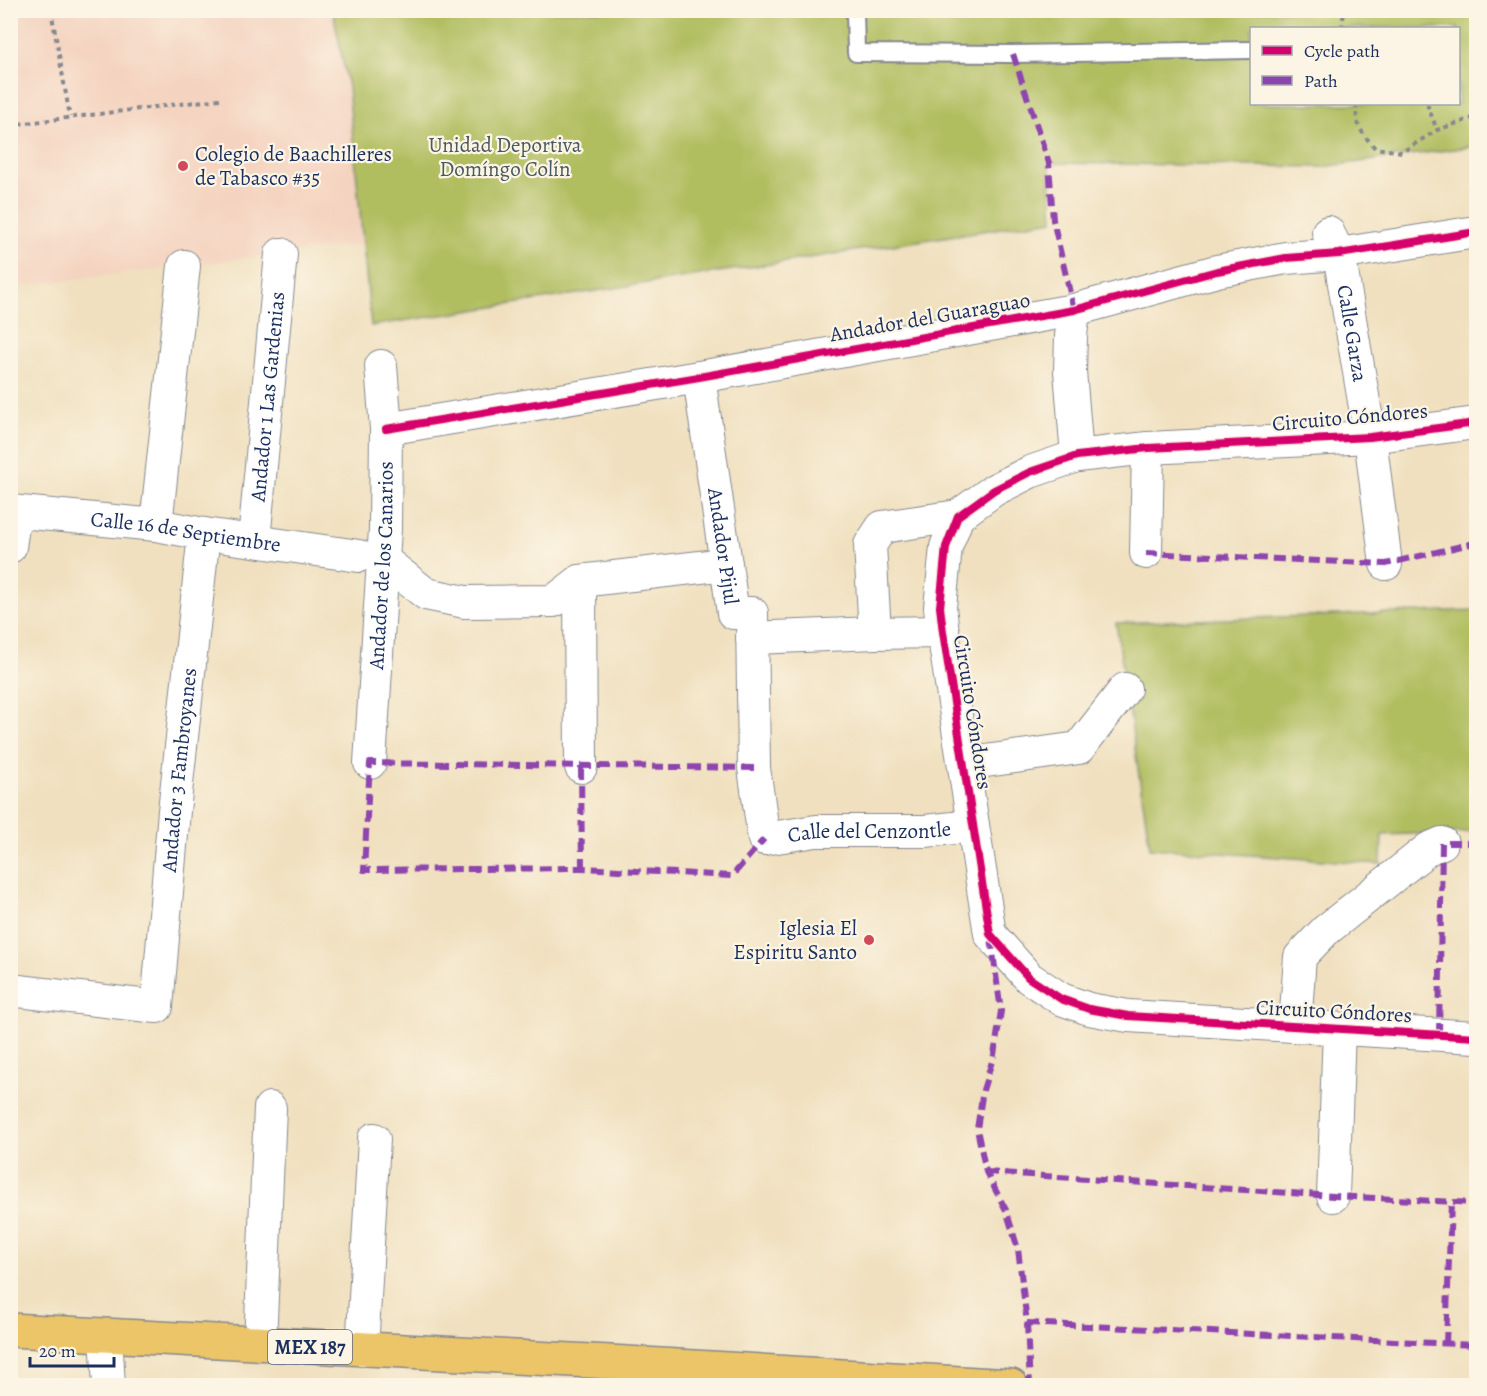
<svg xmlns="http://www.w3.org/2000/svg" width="1487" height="1396" viewBox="0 0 1487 1396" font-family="Alegreya,serif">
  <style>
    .built { fill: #f4d3c0 }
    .green { fill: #b1be61; stroke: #667660; stroke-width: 1.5; fill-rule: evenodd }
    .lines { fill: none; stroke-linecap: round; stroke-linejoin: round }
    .lane-casing { stroke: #86888e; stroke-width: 20 }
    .street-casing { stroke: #86888e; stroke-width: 34 }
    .primary-casing { stroke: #86888e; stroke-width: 36 }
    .path { stroke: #86888e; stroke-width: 4; stroke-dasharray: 4.5 4.5; stroke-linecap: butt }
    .lane { stroke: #fff; stroke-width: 16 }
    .street { stroke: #fff; stroke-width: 32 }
    .primary { stroke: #ecc569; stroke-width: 33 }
    .quiet { stroke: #8e44ad; stroke-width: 6; stroke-dasharray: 12 6; stroke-linecap: butt }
    .cycleway-casing { stroke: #fcf5e5; stroke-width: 11 }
    .cycleway { stroke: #d6006c; stroke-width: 8 }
    .poi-dot { fill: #d1495b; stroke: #fcf5e5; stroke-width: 2 }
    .labels { text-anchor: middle; stroke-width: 4.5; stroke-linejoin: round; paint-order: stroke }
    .shield { fill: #fcf5e5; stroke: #5e6a86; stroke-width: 1.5 }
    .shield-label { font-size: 20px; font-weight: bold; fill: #1b2f5e }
    .park-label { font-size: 21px; fill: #485a5f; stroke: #fcf5e5 }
    .poi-label { font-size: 21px; fill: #1b2f5e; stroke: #fcf5e5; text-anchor: start }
    .street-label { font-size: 21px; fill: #1b2f5e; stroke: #fcf5e5 }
  </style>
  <rect width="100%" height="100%" fill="#fcf5e5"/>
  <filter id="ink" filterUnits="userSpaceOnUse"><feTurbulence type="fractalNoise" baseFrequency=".0167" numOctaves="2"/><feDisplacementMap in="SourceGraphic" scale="12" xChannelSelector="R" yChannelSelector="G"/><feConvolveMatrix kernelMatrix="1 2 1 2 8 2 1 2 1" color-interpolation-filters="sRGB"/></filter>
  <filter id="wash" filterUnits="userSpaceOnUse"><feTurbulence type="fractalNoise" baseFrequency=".008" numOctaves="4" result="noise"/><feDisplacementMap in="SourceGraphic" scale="24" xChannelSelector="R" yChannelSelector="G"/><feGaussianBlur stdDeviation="1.35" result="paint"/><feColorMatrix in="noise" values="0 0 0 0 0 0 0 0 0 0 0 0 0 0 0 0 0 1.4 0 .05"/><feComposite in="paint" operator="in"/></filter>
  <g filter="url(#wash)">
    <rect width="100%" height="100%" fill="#f0e0bf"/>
    <polygon class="built" points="10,11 333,11 348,87 363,244 11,287"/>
    <g class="green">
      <path d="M333,11H1476V146L1322,167L1049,163L1053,220L371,326L348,87ZM1252,28H1458V104H1252Z"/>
      <polygon points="1476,610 1476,832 1382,835 1381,864 1150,848 1116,623"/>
    </g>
  </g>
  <g filter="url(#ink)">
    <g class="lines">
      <defs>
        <polyline id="lane" points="855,10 856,53 1013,54 1252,50"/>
        <g id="street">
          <path id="s1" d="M1328,232L1339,254L1370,437L1386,564"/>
          <polyline points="1074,310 1071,336 1070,371 1077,456"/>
          <path id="s2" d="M699,377L733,613H752L754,768L764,839L816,831H925L973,826"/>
          <polyline points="1476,423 1370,437 1148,448 1077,456 1030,472 994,490 958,516 946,547 940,607 943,632 990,934 1029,978 1061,999 1089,1009 1128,1016 1476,1037"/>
          <polyline points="386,429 699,377 1074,310 1217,271 1286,258 1339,254 1476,232"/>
          <path id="s3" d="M10,511L156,525L204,534L359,556"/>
          <polyline points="156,525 184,266"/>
          <path id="s4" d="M254,540L281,254"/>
          <polyline points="10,547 15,512"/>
          <polyline points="1146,553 1148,448"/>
          <polyline points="382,559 426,594 465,602 554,601 580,581 726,564"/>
          <polyline points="580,581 581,767"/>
          <polyline points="875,633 870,545 882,527 958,516"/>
          <polyline points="752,638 875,633 943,632"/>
          <path id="s5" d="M370,763L385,529L386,429L381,366"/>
          <polyline points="964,764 1079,748 1125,689"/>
          <path id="s6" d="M10,990L157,1007L174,811L204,534"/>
          <polyline points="1295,1026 1300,957 1325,931 1428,849 1442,843"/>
          <polyline points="1333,1196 1339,1029"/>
          <polyline points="106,1335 109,1386"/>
          <polyline points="260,1344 270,1108"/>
          <polyline points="362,1350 374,1139"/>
        </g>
        <polyline id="primary" points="10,1330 610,1362 1011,1386"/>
      </defs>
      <use href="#lane" class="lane-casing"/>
      <use href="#street" class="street-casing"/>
      <use href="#primary" class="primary-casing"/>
      <g class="path">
        <polyline points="51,10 70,117"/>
        <polyline points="1342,28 1344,10"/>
        <path d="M1357,104C1354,125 1362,133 1375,148L1402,152L1437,130L1476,117"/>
        <polyline points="1427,104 1437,130"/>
        <polyline points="10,125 220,99"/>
      </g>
      <use href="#lane" class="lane"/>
      <use href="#street" class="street"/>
      <use href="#primary" class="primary"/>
      <g class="quiet">
        <polyline points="1013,54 1049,163 1053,220 1074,310"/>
        <polyline points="1146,553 1386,564 1470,544 1476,544"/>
        <polyline points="581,767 582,868"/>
        <polyline points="754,768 370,763 364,870 582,868 732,876 764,839"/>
        <polyline points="991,938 1001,1011 994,1055 983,1090 977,1129 986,1172 1006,1210 1018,1249 1027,1323 1030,1386"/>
        <polyline points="1439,1035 1442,843 1476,843"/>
        <polyline points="986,1172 1333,1196 1476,1203"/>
        <polyline points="1027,1323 1476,1345"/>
        <polyline points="1446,1344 1451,1202"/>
      </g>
      <defs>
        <g id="cycleway">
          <polyline points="1476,423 1370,437 1148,448 1077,456 1030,472 994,490 958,516 946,547 940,607 943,632 990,934 1029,978 1061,999 1089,1009 1128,1016 1476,1037"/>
          <polyline points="386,429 699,377 1074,310 1217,271 1286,258 1339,254 1476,232"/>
        </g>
      </defs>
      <use href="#cycleway" class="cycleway-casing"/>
      <use href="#cycleway" class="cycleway"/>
    </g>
  </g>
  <g class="poi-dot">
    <circle cx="183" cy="166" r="6"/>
    <circle cx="869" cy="940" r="6"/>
  </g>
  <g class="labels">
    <rect class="shield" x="268" y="1330" width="84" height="34" rx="4.5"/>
    <g class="shield-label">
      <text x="310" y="1354">MEX 187</text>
    </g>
    <g class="park-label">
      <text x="505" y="152">Unidad Deportiva<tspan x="505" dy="24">Domíngo Colín</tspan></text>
    </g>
    <g class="poi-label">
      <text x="195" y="161">Colegio de Baachilleres<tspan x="195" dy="24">de Tabasco #35</tspan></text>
      <text x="857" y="935" text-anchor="end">Iglesia El<tspan x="857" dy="24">Espiritu Santo</tspan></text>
    </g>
    <g class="street-label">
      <text transform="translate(930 317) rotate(-10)" y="7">Andador del Guaraguao</text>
      <text dy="7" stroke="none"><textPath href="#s1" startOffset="105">Calle Garza</textPath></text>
      <text dy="7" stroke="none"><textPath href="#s4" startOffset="144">Andador 1 Las Gardenias</textPath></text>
      <text transform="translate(1350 417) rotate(-5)" y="7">Circuito Cóndores</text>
      <text dy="7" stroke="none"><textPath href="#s3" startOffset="177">Calle 16 de Septiembre</textPath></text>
      <text dy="7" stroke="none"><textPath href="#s2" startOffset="171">Andador Pijul</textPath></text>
      <text dy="7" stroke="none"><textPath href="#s5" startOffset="198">Andador de los Canarios</textPath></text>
      <text transform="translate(973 712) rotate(81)" y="7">Circuito Cóndores</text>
      <text dy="7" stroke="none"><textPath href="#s6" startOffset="386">Andador 3 Fambroyanes</textPath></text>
      <text dy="7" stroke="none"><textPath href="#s2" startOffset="590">Calle del Cenzontle</textPath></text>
      <text transform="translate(1334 1011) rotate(3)" y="7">Circuito Cóndores</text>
    </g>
  </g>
  <rect width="1487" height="1396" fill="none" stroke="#fcf5e5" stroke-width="36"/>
  <rect x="1250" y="27" width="210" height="78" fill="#fcf5e5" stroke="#a2a6af" stroke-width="1.5"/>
  <rect x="1262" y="46" width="30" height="9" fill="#d6006c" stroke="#a2a6af" stroke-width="1.5"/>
  <text x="1304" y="57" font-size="18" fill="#1b2f5e">Cycle path</text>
  <rect x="1262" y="76" width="30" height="9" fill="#8e44ad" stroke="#a2a6af" stroke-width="1.5"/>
  <text x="1304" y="87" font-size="18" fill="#1b2f5e">Path</text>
  <path d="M30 1357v9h84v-9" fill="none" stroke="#1b2f5e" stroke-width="3"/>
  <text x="39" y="1357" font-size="18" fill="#1b2f5e" stroke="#fcf5e5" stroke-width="4.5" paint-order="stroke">20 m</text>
</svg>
